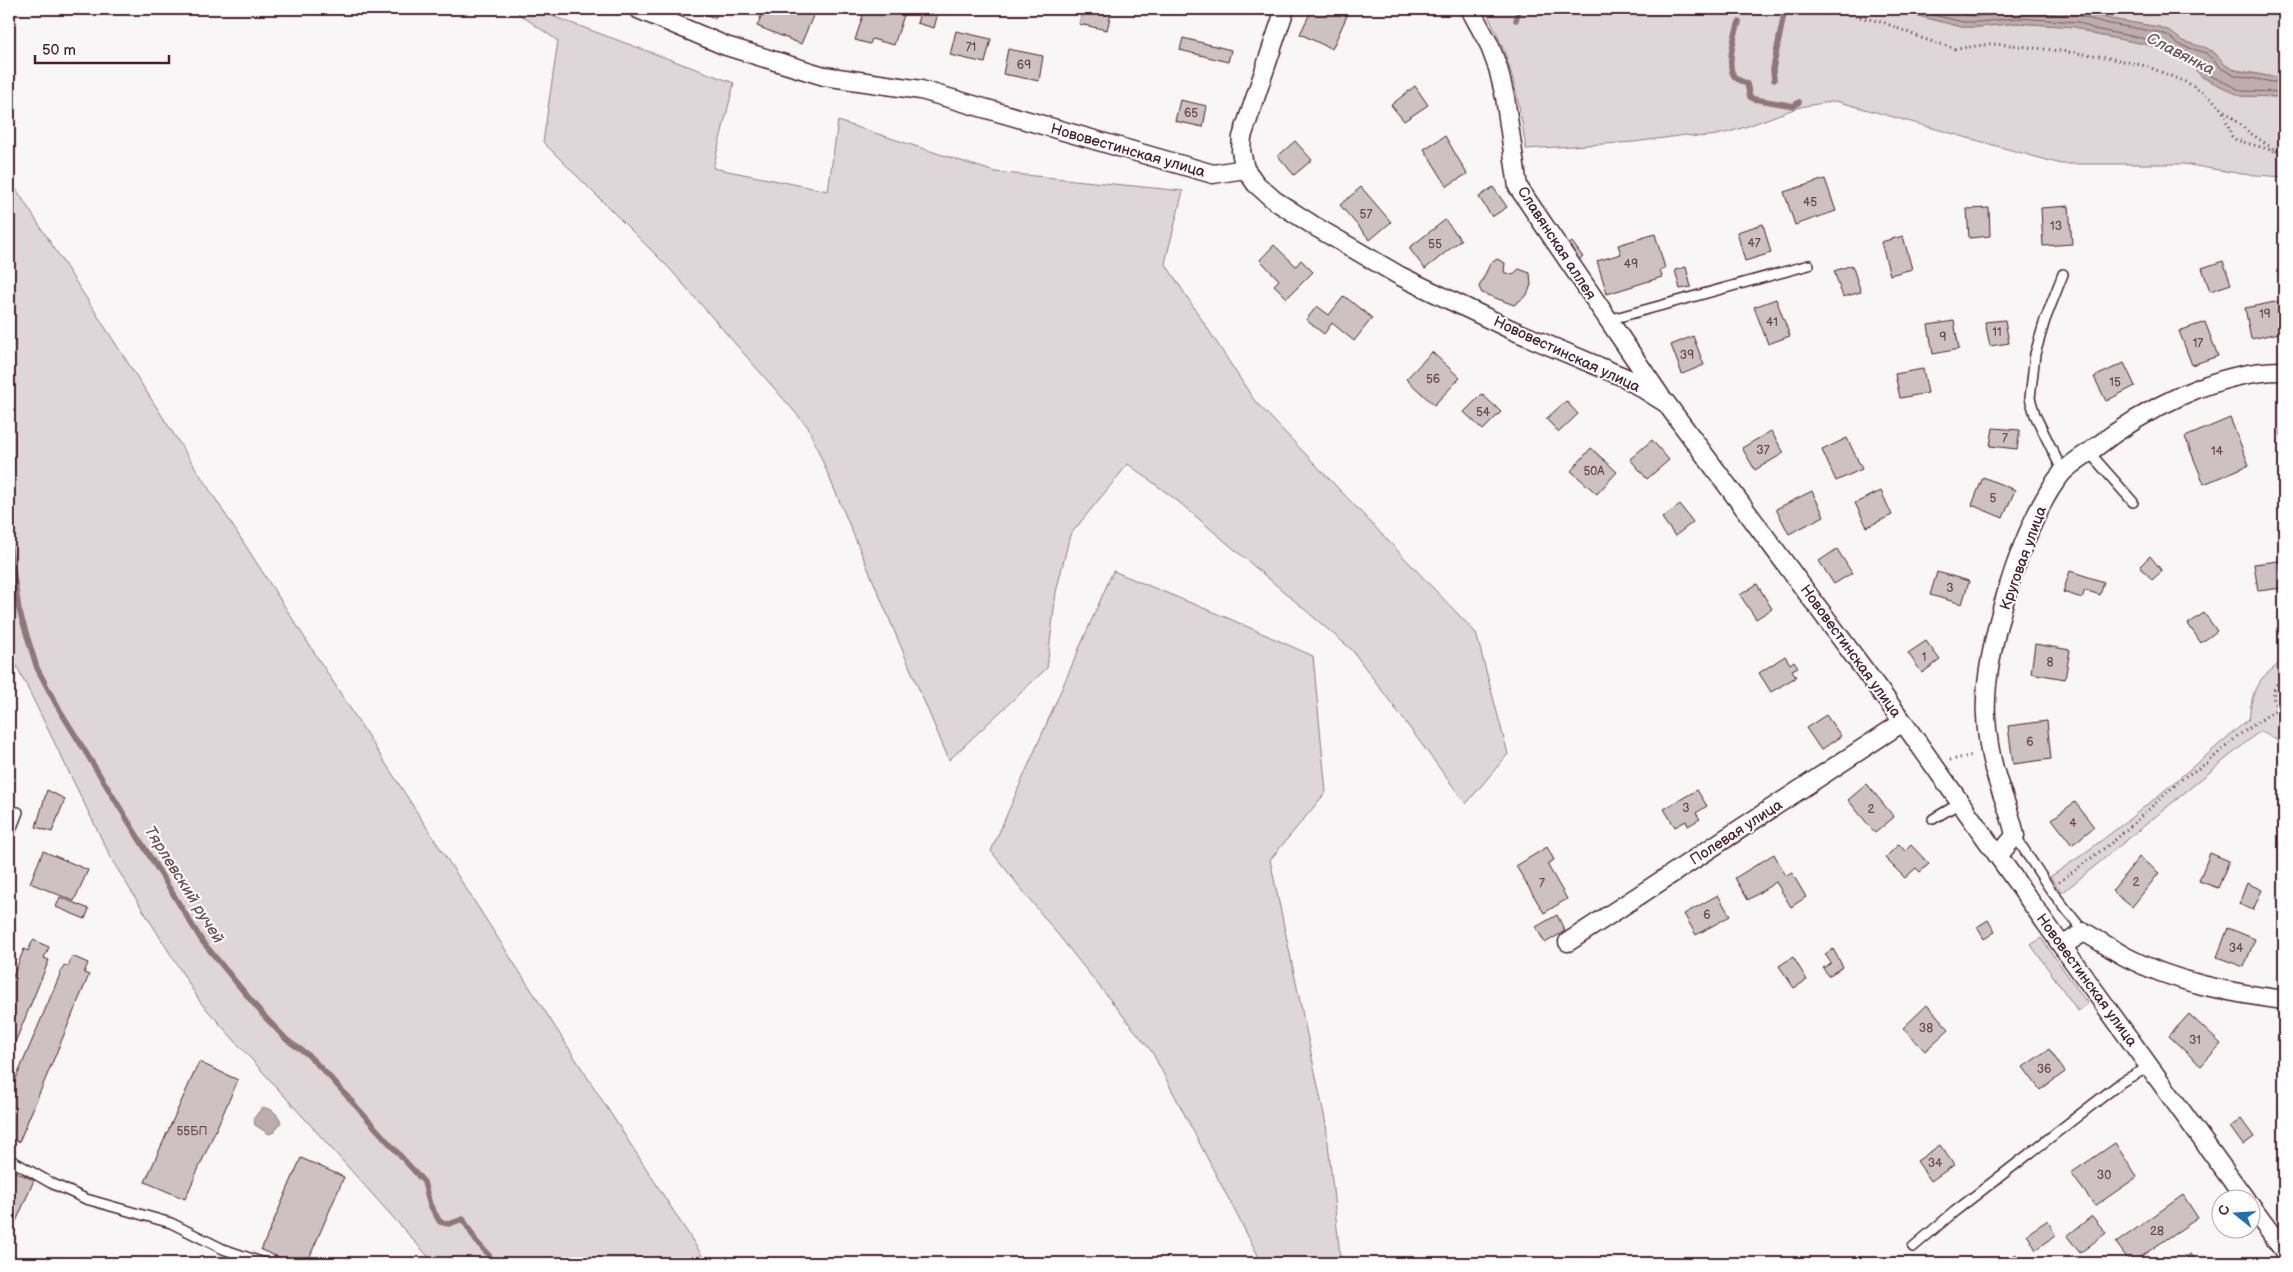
<svg xmlns="http://www.w3.org/2000/svg" width="2293" height="1272" viewBox="0 0 2293 1272" font-family="'Balsamiq Sans',sans-serif">
  <style>
    .green { fill: #ded6d9; stroke: #947a82 }
    .water { fill: #bdadb0; stroke: #8f747b }
    .lines { fill: none; stroke-linecap: round; stroke-linejoin: round }
    .shore { stroke: #785860; stroke-width: 1 }
    .stream { stroke: #8f747b; stroke-width: 5.5 }
    .building { fill: #cdc1c4; stroke: #4a1f2b }
    .service-casing { stroke: #4a1f2b; stroke-width: 12 }
    .minor-casing { stroke: #4a1f2b; stroke-width: 21 }
    .path { stroke: #4a1f2b; stroke-width: 3; stroke-dasharray: 1 4; stroke-linecap: butt }
    .service { stroke: #fff; stroke-width: 9 }
    .minor { stroke: #fff; stroke-width: 18 }
    .labels { text-anchor: middle; stroke-width: 4; stroke-linejoin: round; paint-order: stroke }
    .number-label { font-size: 12px; fill: #6b4851 }
    .street-label { font-size: 15px; fill: #4a1f2b; stroke: #fff }
    .water-label { font-size: 16px; font-style: italic; fill: #72515a; stroke: #fff }
  </style>
  <rect width="100%" height="100%" fill="#f8f6f7"/>
  <filter id="ink" filterUnits="userSpaceOnUse"><feTurbulence type="fractalNoise" baseFrequency=".02" numOctaves="2"/><feDisplacementMap in="SourceGraphic" scale="10" xChannelSelector="R" yChannelSelector="G"/><feConvolveMatrix kernelMatrix="1 2 1 2 8 2 1 2 1" color-interpolation-filters="sRGB"/></filter>
  <g filter="url(#ink)">
    <g class="green">
      <polygon points="512,9 533,9 734,83 713,168 828,191 838,121 995,172 1183,191 1165,263 1254,400 1476,633 1508,754 1466,804 1352,650 1179,502 1128,464 1070,535 1056,592 1047,668 949,760 808,427 670,269 543,142 558,41"/>
      <path d="M1484,9H1891L1962,27H1979L2017,23L2076,27L2092,34L2145,44L2167,51L2191,65L2202,77L2241,96L2284,97V177L2242,174L2184,164H2061L1836,101C1826,103 1815,104 1805,106C1772,114 1719,144 1686,135L1634,142L1526,149C1519,100 1510,52 1484,9Z"/>
      <polygon points="2070,9 2284,9 2284,75 2273,77 2232,69 2225,65 2213,51 2182,41 2170,31 2159,27 2110,19"/>
      <polygon points="9,178 705,1260 702,1263 434,1263 201,1003 113,862 9,650"/>
      <polygon points="1113,571 1230,619 1313,656 1326,792 1270,860 1326,1124 1340,1256 1330,1263 1262,1263 1152,1052 991,851"/>
      <path d="M2284,660V744L2260,731L2062,893L2050,877C2121,830 2184,774 2249,719C2253,685 2257,680 2284,660Z"/>
      <polygon points="2041,938 2088,1004 2078,1011 2031,945"/>
    </g>
    <g class="water">
      <polygon points="1891,9 2074,9 2110,19 2159,27 2170,31 2182,41 2207,48 2219,57 2225,65 2237,71 2273,77 2284,75 2284,97 2241,96 2202,77 2191,65 2167,51 2145,44 2092,34 2076,27 2017,23 1979,27 1962,27"/>
      <path d="M2284,684V708C2277,701 2277,691 2284,684Z"/>
      <path d="M262,1108C271,1107 278,1114 281,1122L274,1132L269,1134L255,1125L254,1118Z"/>
    </g>
    <g class="lines">
      <g class="shore">
        <polyline points="1908,9 1963,22 1978,22 2017,18 2078,22 2094,29 2146,39 2169,46 2193,60 2205,73 2242,91 2284,92"/>
        <polyline points="1934,9 1964,15 1978,16 2017,12 2066,15 2068,9"/>
        <polyline points="2075,9 2075,13 2079,16 2110,24 2158,32 2167,35 2180,45 2206,53 2222,69 2235,75 2272,82 2284,81"/>
      </g>
      <g class="stream">
        <polyline points="1516,20 1519,9"/>
        <path d="M1739,22C1735,33 1726,65 1734,76C1736,80 1743,81 1747,84L1750,97L1754,99L1794,106L1799,102"/>
        <polyline points="1774,80 1773,69 1785,9"/>
        <polyline points="9,544 19,610 37,668 56,704 202,941 264,1016 287,1040 307,1054 328,1075 424,1182 430,1205 440,1222 449,1224 463,1219 476,1241 496,1263"/>
      </g>
    </g>
    <g class="building">
      <polygon points="692,9 719,9 715,18"/>
      <polygon points="764,9 816,9 801,44 757,26"/>
      <polygon points="865,9 887,10 888,9 906,9 894,45 872,39 870,44 855,40"/>
      <polygon points="921,9 939,9 934,28 917,23"/>
      <polygon points="1083,9 1112,9 1107,30 1079,24"/>
      <polygon points="1312,9 1350,9 1332,49 1300,34"/>
      <polygon points="956,31 991,39 985,63 950,55"/>
      <polygon points="1183,38 1231,50 1228,62 1180,50"/>
      <polygon points="1008,49 1043,56 1039,81 1003,74"/>
      <polygon points="1415,86 1428,105 1404,121 1391,105"/>
      <polygon points="1180,100 1207,106 1203,127 1175,121"/>
      <polygon points="1445,136 1467,174 1447,186 1424,149"/>
      <polygon points="1295,141 1312,160 1294,175 1278,156"/>
      <polygon points="1825,179 1836,211 1795,225 1784,192"/>
      <polygon points="1361,187 1391,222 1370,240 1340,205"/>
      <polygon points="1493,187 1507,207 1492,217 1479,197"/>
      <polygon points="2069,206 2072,244 2043,246 2041,208"/>
      <polygon points="1989,208 1990,236 1969,238 1967,209"/>
      <polygon points="1445,220 1461,240 1425,269 1409,248"/>
      <polygon points="1763,224 1771,253 1745,261 1737,232"/>
      <polygon points="1655,234 1665,268 1660,270 1662,277 1607,294 1597,261 1621,254 1618,245"/>
      <polygon points="1903,236 1912,269 1890,275 1881,242"/>
      <polygon points="1572,242 1583,257 1574,263 1563,249"/>
      <polygon points="1274,245 1296,266 1301,260 1313,272 1287,298 1274,285 1279,280 1260,260"/>
      <polygon points="1497,259 1505,263 1504,272 1512,275 1519,269 1530,273 1531,285 1527,295 1514,305 1482,293 1479,287 1490,264"/>
      <polygon points="2223,261 2231,284 2210,291 2202,268"/>
      <polygon points="1852,265 1861,292 1843,297 1834,271"/>
      <polygon points="1686,267 1691,287 1680,289 1675,270"/>
      <polygon points="1344,296 1372,318 1354,341 1332,323 1324,334 1306,320 1317,306 1329,315"/>
      <polygon points="1776,299 1790,336 1768,344 1754,307"/>
      <polygon points="2280,301 2284,332 2251,339 2245,308"/>
      <polygon points="2005,320 2009,343 1990,346 1985,322"/>
      <polygon points="1954,321 1959,349 1933,354 1928,325"/>
      <polygon points="2205,322 2218,356 2192,365 2179,331"/>
      <polygon points="1693,336 1704,365 1682,374 1671,345"/>
      <polygon points="1432,352 1460,378 1434,405 1406,379"/>
      <polygon points="2124,363 2135,386 2106,401 2094,377"/>
      <polygon points="1923,369 1928,393 1900,398 1895,374"/>
      <polygon points="1482,394 1501,412 1483,430 1464,412"/>
      <rect x="2281" y="394" width="3" height="41"/>
      <polygon points="1566,401 1578,414 1559,432 1546,419"/>
      <polygon points="2230,418 2249,465 2204,484 2185,437"/>
      <polygon points="1993,428 2020,430 2017,449 1990,446"/>
      <polygon points="1771,431 1784,453 1755,470 1742,448"/>
      <polygon points="1847,438 1862,469 1836,481 1822,450"/>
      <polygon points="1652,440 1669,460 1647,479 1630,459"/>
      <polygon points="1591,448 1617,472 1597,494 1571,471"/>
      <polygon points="1983,477 2015,490 2003,518 1972,505"/>
      <polygon points="1812,491 1824,516 1789,534 1776,509"/>
      <polygon points="1881,491 1892,515 1867,527 1855,503"/>
      <polygon points="1680,505 1693,522 1675,536 1662,518"/>
      <polygon points="1837,549 1852,573 1834,584 1819,561"/>
      <polygon points="2150,556 2162,571 2152,580 2140,566"/>
      <polygon points="2279,561 2282,588 2258,591 2254,564"/>
      <polygon points="2070,571 2104,582 2100,595 2085,590 2082,598 2063,592"/>
      <polygon points="1937,572 1969,581 1962,604 1930,595"/>
      <polygon points="1757,584 1772,609 1756,619 1740,595"/>
      <polygon points="2204,613 2217,631 2201,643 2188,624"/>
      <polygon points="1926,641 1940,660 1922,673 1908,653"/>
      <polygon points="2035,644 2070,650 2065,679 2031,673"/>
      <polygon points="1785,656 1790,664 1794,661 1798,667 1792,670 1796,677 1771,692 1759,673"/>
      <polygon points="1826,715 1841,736 1821,750 1806,728"/>
      <polygon points="2047,721 2051,759 2013,764 2008,726"/>
      <polygon points="1867,784 1894,817 1875,833 1848,800"/>
      <polygon points="47,790 65,799 52,832 36,827"/>
      <polygon points="1697,790 1707,806 1696,813 1700,819 1688,826 1686,821 1675,827 1664,809"/>
      <polygon points="2075,802 2094,827 2072,845 2052,819"/>
      <polygon points="1899,844 1905,851 1911,845 1929,864 1920,872 1916,868 1905,878 1885,858"/>
      <polygon points="1547,847 1554,860 1547,864 1567,899 1544,913 1516,866"/>
      <polygon points="43,851 88,870 74,901 30,883"/>
      <polygon points="2210,853 2229,861 2218,888 2199,881"/>
      <polygon points="1774,854 1786,876 1792,873 1806,897 1791,907 1776,882 1748,900 1735,878"/>
      <polygon points="2139,857 2159,873 2132,907 2112,891"/>
      <polygon points="2247,883 2262,890 2253,910 2239,904"/>
      <polygon points="1718,895 1730,916 1696,935 1684,914"/>
      <polygon points="60,897 89,909 85,919 56,907"/>
      <polygon points="1557,915 1565,931 1545,943 1536,927"/>
      <polygon points="1988,920 1995,932 1984,939 1977,927"/>
      <polygon points="2228,928 2255,939 2244,967 2217,957"/>
      <polygon points="33,940 49,947 44,958 49,960 9,1057 9,986 24,949 28,951"/>
      <polygon points="1833,949 1843,967 1828,976 1823,968 1831,963 1825,954"/>
      <polygon points="72,956 88,963 84,973 89,975 19,1142 9,1138 9,1095 64,965 68,967"/>
      <polygon points="1793,957 1807,980 1794,988 1779,966"/>
      <polygon points="1927,1005 1949,1029 1925,1051 1903,1028"/>
      <polygon points="2189,1014 2221,1044 2201,1066 2169,1036"/>
      <polygon points="2049,1049 2065,1072 2040,1090 2023,1067"/>
      <polygon points="199,1062 238,1080 185,1199 145,1182"/>
      <polygon points="2241,1119 2254,1137 2243,1145 2230,1127"/>
      <polygon points="2115,1143 2137,1177 2095,1206 2071,1173"/>
      <polygon points="1940,1145 1954,1165 1931,1181 1917,1161"/>
      <polygon points="301,1158 344,1177 307,1263 293,1263 261,1250"/>
      <polygon points="9,1169 34,1180 9,1238"/>
      <polygon points="2183,1195 2198,1218 2131,1263 2116,1243"/>
      <polygon points="2092,1216 2106,1233 2080,1253 2067,1236"/>
      <polygon points="2048,1220 2055,1236 2036,1250 2027,1234"/>
      <polygon points="2016,1254 2021,1263 2030,1257 2034,1263 2008,1263 2006,1260"/>
      <polygon points="2190,1254 2198,1263 2180,1263"/>
    </g>
    <g class="lines">
      <defs>
        <g id="service">
          <polyline points="1608,320 1809,265"/>
          <polyline points="2089,452 2133,502"/>
          <polyline points="2063,472 2035,415 2030,398 2035,354 2045,320 2063,274"/>
          <polyline points="1933,819 1960,803"/>
          <polyline points="9,835 18,812"/>
          <polyline points="2015,836 2050,889 2084,932"/>
          <polyline points="9,1159 51,1183 86,1199 171,1223 223,1249 264,1263"/>
          <polyline points="1913,1247 1954,1212 2123,1081 2149,1067"/>
        </g>
        <g id="minor">
          <polyline points="638,9 726,46 824,76 921,90 1213,174 1245,169"/>
          <polyline points="1285,9 1242,137 1241,151 1245,169 1256,184 1274,200 1316,227 1400,276 1510,329 1626,378 1666,403 1903,722 2062,946 2246,1200"/>
          <polyline points="1470,9 1489,44 1498,68 1505,97 1518,187 1661,397"/>
          <path d="M1998,856L2015,836C2012,818 2004,800 1998,782C1991,761 1987,738 1986,716C1982,655 2023,519 2062,473C2070,464 2082,457 2092,450C2143,410 2217,370 2284,371"/>
          <polyline points="1568,942 1903,722"/>
          <path d="M2062,946L2084,932C2098,940 2112,949 2126,957C2174,982 2231,993 2284,1000"/>
          <polyline points="2250,1205 2284,1251"/>
        </g>
      </defs>
      <use href="#service" class="service-casing"/>
      <use href="#minor" class="minor-casing"/>
      <g class="path">
        <polyline points="1720,9 1739,15 1748,9"/>
        <polyline points="1783,9 1808,9"/>
        <polyline points="1826,9 1885,23 1924,39 1956,49 1990,44 2012,45 2100,56 2146,66 2188,83 2213,100 2222,109 2232,136 2236,140 2275,151"/>
        <polyline points="2225,111 2250,133 2284,156"/>
        <path d="M2284,677C2269,688 2271,704 2284,716"/>
        <polyline points="1950,760 1973,755"/>
        <polyline points="2059,882 2114,841 2183,778 2207,763 2239,735 2277,709"/>
      </g>
      <use href="#service" class="service"/>
      <use href="#minor" class="minor"/>
    </g>
  </g>
  <g class="labels">
    <g class="number-label">
      <text x="971" y="51">71</text>
      <text x="1024" y="69">69</text>
      <text x="1191" y="117">65</text>
      <text x="1810" y="206">45</text>
      <text x="1366" y="218">57</text>
      <text x="2056" y="230">13</text>
      <text x="1754" y="247">47</text>
      <text x="1435" y="248">55</text>
      <text x="1631" y="268">49</text>
      <text x="2265" y="318">19</text>
      <text x="1772" y="326">41</text>
      <text x="1997" y="336">11</text>
      <text x="1943" y="341">9</text>
      <text x="2198" y="347">17</text>
      <text x="1687" y="359">39</text>
      <text x="1433" y="383">56</text>
      <text x="2115" y="386">15</text>
      <text x="1483" y="416">54</text>
      <text x="2005" y="442">7</text>
      <text x="1763" y="454">37</text>
      <text x="2217" y="455">14</text>
      <text x="1594" y="475">50А</text>
      <text x="1993" y="502">5</text>
      <text x="1950" y="592">3</text>
      <text x="1924" y="661">1</text>
      <text x="2050" y="666">8</text>
      <text x="2030" y="746">6</text>
      <text x="1686" y="812">3</text>
      <text x="1871" y="813">2</text>
      <text x="2073" y="827">4</text>
      <text x="2136" y="886">2</text>
      <text x="1542" y="887">7</text>
      <text x="1707" y="919">6</text>
      <text x="2236" y="952">34</text>
      <text x="1926" y="1032">38</text>
      <text x="2195" y="1044">31</text>
      <text x="2044" y="1073">36</text>
      <text x="192" y="1135">55БП</text>
      <text x="1935" y="1167">34</text>
      <text x="2104" y="1179">30</text>
      <text x="2157" y="1235">28</text>
    </g>
    <g class="street-label">
      <text transform="translate(1128 150) rotate(16)" y="5">Нововестинская улица</text>
      <text transform="translate(1557 243) rotate(57)" y="5">Славянская аллея</text>
      <text transform="translate(1567 354) rotate(25)" y="5">Нововестинская улица</text>
      <text transform="translate(2023 558) rotate(-70)" y="5">Круговая улица</text>
      <text transform="translate(1851 651) rotate(54)" y="5">Нововестинская улица</text>
      <text transform="translate(1736 832) rotate(-33)" y="5">Полевая улица</text>
      <text transform="translate(2087 980) rotate(54)" y="5">Нововестинская улица</text>
    </g>
    <g class="water-label">
      <text transform="translate(2181 53) rotate(27)" y="6">Славянка</text>
      <text transform="translate(185 884) rotate(58)" y="6">Тярлевский ручей</text>
    </g>
  </g>
  <rect width="2293" height="1272" fill="none" stroke="#fff" stroke-width="30"/>
  <rect x="15" y="15" width="2263" height="1242" fill="none" stroke="#4a1f2b" stroke-width="2" filter="url(#ink)"/>
  <g transform="translate(2236 1214) rotate(287)"><circle r="24" fill="#ffffff" stroke="#b7a5aa"/>
  <path d="M0-4L9 19L0 12L-9 19Z" fill="#1f6fb2"/>
  <text y="-8" font-size="14" font-weight="bold" text-anchor="middle" fill="#4a1f2b">С</text>
  </g>
  <path d="M35 55v8h134v-8" fill="none" stroke="#4a1f2b" stroke-width="2.5"/>
  <text x="42" y="55" font-size="15" fill="#4a1f2b" stroke="#ffffff" stroke-width="4" paint-order="stroke">50 m</text>
</svg>
